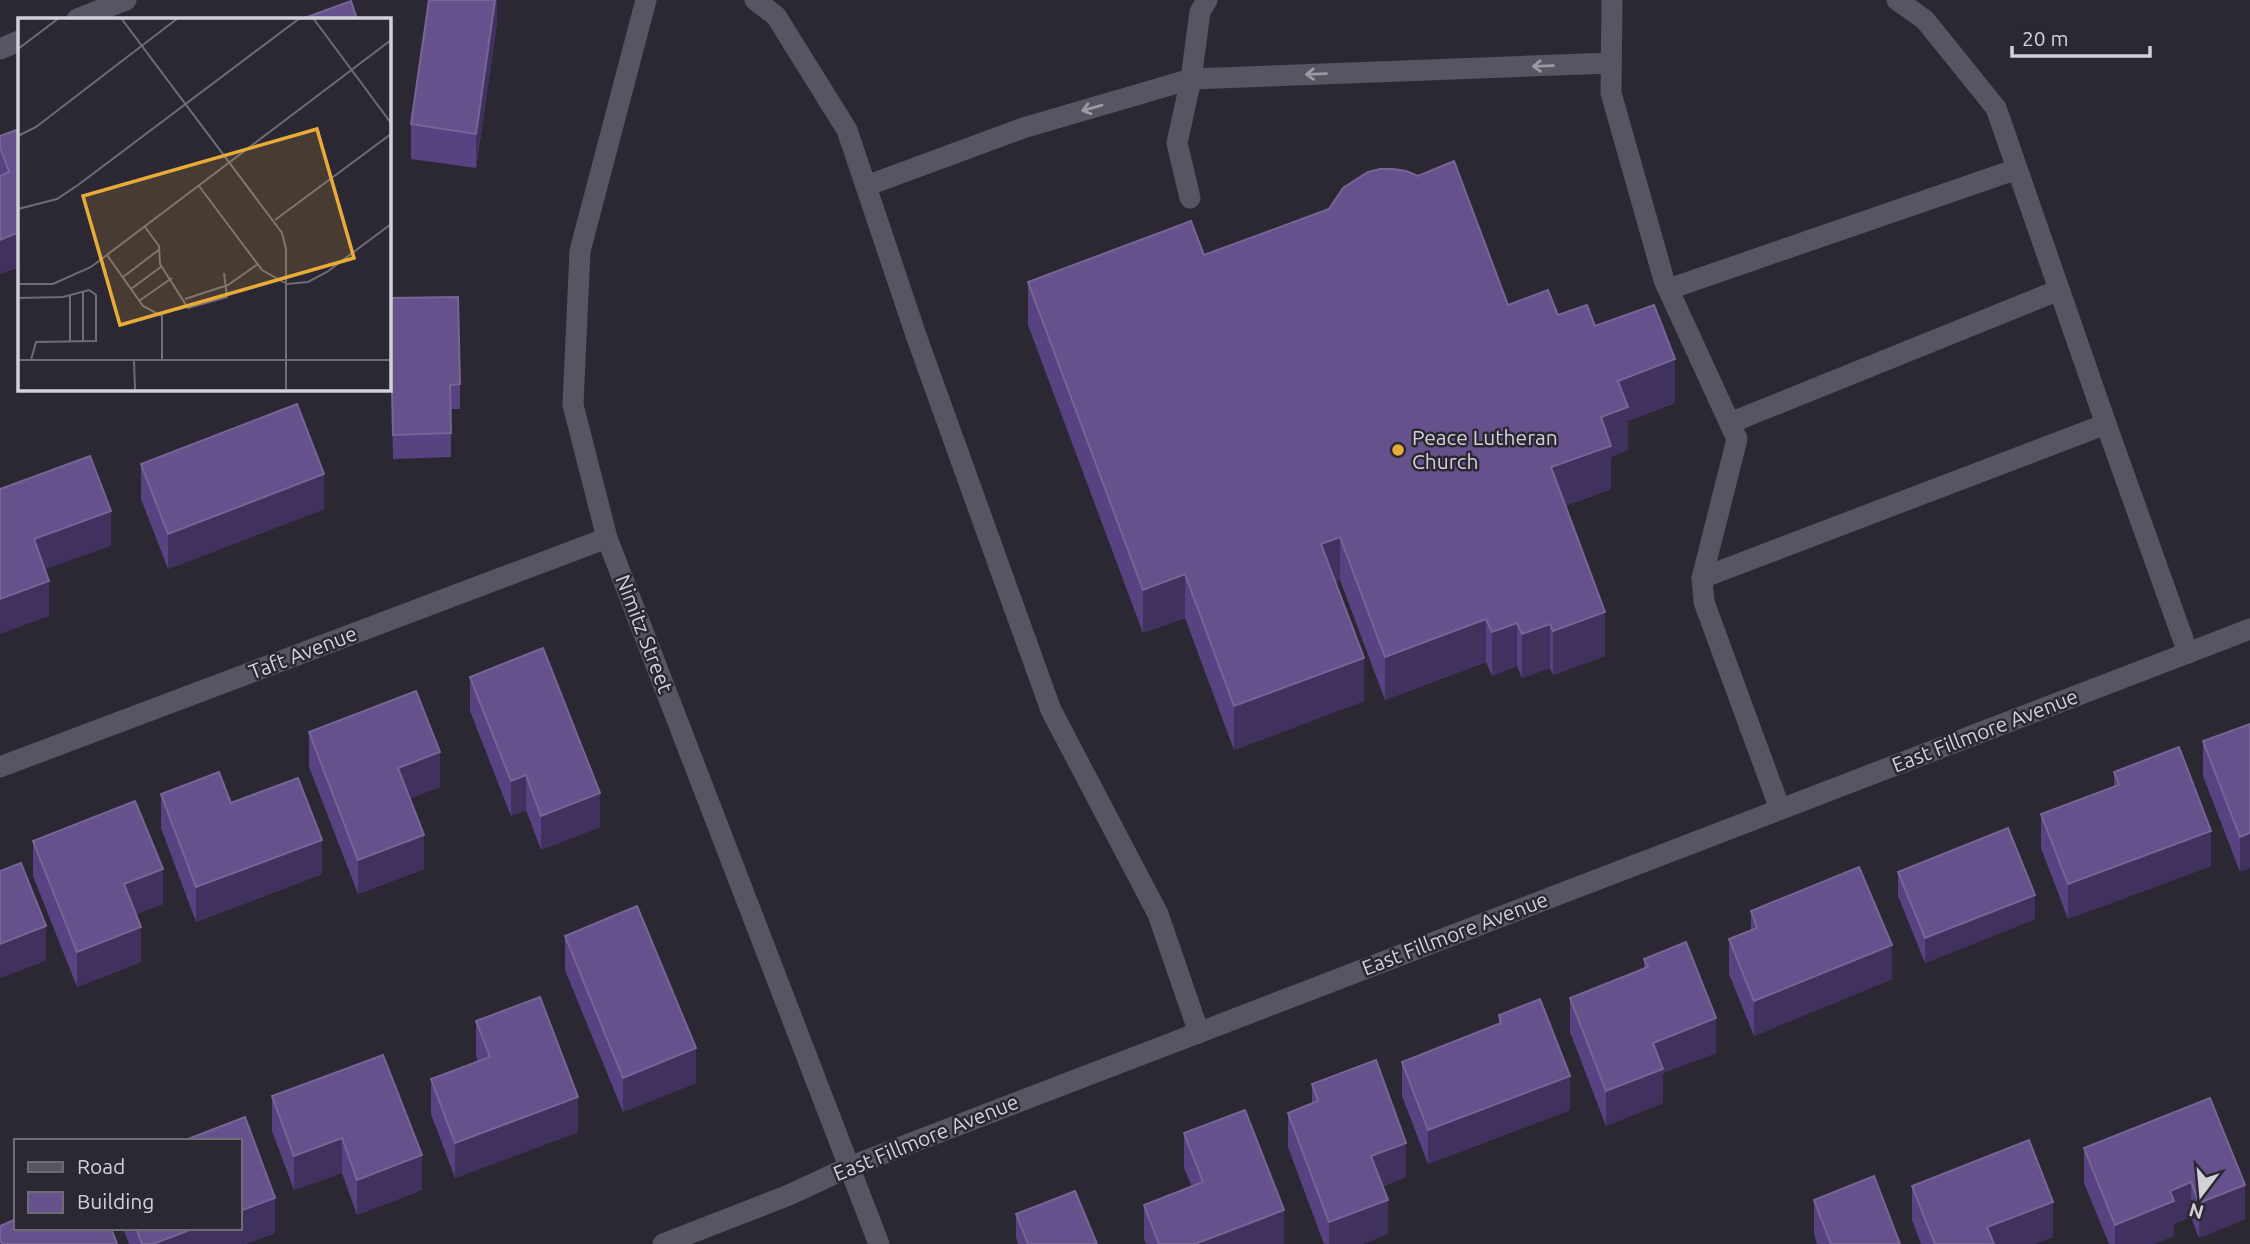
<svg xmlns="http://www.w3.org/2000/svg" width="2250" height="1244" viewBox="0 0 2250 1244" font-family="Ubuntu,sans-serif">
  <style>
    .lines { fill: none; stroke-linecap: round; stroke-linejoin: round }
    .minor { stroke: #585462; stroke-width: 21 }
    .wall { fill: #574282 }
    .shaded-wall { fill: #40315e }
    .building { fill: #65518b; stroke: #766597; stroke-width: 2 }
    .oneway { stroke: #9c99a3 }
    .poi-dot { fill: #e8ab37; stroke: #2b2833; stroke-width: 2.5 }
    .labels { text-anchor: middle; stroke-width: 5; stroke-linejoin: round; paint-order: stroke }
    .poi-label { font-size: 21px; fill: #d3d1d8; stroke: #2b2833; text-anchor: start }
    .street-label { font-size: 21px; fill: #d3d1d8; stroke: #2b2833 }
    .inset-road { fill: none; stroke: #6e6c75; stroke-width: 2 }
    .view { fill: #e8ab37; fill-opacity: 0.15; stroke: #e8ab37; stroke-width: 3.5 }
    .inset-edge { fill: none; stroke: #d3d1d8; stroke-width: 3.5 }
  </style>
  <rect width="100%" height="100%" fill="#2b2833"/>
  <g class="lines">
    <g class="minor">
      <polyline points="646,0 580,251 573,405 607,538 879,1244"/>
      <polyline points="755,0 776,16 847,130 918,341 1051,710 1158,914 1199,1033"/>
      <polyline points="1612,0 1611,93 1664,280 1737,439 1702,578 1704,602 1780,809"/>
      <polyline points="1897,0 1925,20 1996,108 2106,424 2188,653"/>
      <polyline points="77,19 126,0"/>
      <polyline points="0,49 19,41"/>
      <polyline points="866,186 1023,128 1191,79 1611,63"/>
      <polyline points="1190,198 1177,143 1191,79 1200,12 1207,0"/>
      <polyline points="1669,289 2017,169"/>
      <polyline points="1730,423 2059,290"/>
      <polyline points="1702,578 2106,424"/>
      <polyline points="0,767 607,538"/>
      <polyline points="663,1244 789,1195 849,1167 2250,629"/>
    </g>
  </g>
  <g class="wall">
    <polygon points="497,0 497,24 476,168 411,159 411,124"/>
    <polygon points="19,129 19,267 0,274 0,136"/>
    <polygon points="1204,255 1508,305 1558,315 1595,326 1675,403 1628,421 1628,450 1611,457 1611,489 1565,506 1605,656 1553,675 1550,668 1522,678 1517,666 1492,676 1486,662 1385,700 1340,580 1335,582 1364,701 1234,750 1185,618 1143,633 1028,325 1028,282"/>
    <polygon points="390,298 460,384 460,409 451,409 451,457 393,459"/>
    <polygon points="141,464 324,509 168,569 141,499"/>
    <polygon points="470,677 600,827 541,850 526,810 511,816 470,711"/>
    <polygon points="2250,724 2240,872 2203,776 2203,741"/>
    <polygon points="309,732 440,787 410,798 424,869 358,894 309,767"/>
    <polygon points="2114,772 2211,866 2068,919 2041,848 2041,814 2114,787"/>
    <polygon points="161,794 322,874 196,922 161,828"/>
    <polygon points="33,841 163,904 136,914 141,962 77,987 33,876"/>
    <polygon points="1898,872 2035,919 1925,963 1898,896"/>
    <polygon points="1751,911 1892,979 1754,1036 1729,974 1729,939 1751,931"/>
    <polygon points="565,936 696,1083 623,1112 565,970"/>
    <polygon points="1644,959 1716,1053 1663,1073 1663,1103 1606,1126 1570,1032 1570,998 1644,968"/>
    <polygon points="1499,1015 1570,1110 1428,1164 1402,1096 1402,1062 1499,1024"/>
    <polygon points="476,1021 578,1132 455,1178 431,1114 431,1079 478,1061 476,1056"/>
    <polygon points="383,1055 422,1190 357,1215 342,1173 294,1190 272,1131 272,1096"/>
    <polygon points="1312,1084 1406,1177 1383,1186 1388,1234 1362,1244 1324,1244 1288,1147 1288,1113 1312,1104"/>
    <polygon points="2210,1098 2245,1219 2199,1238 2191,1217 2174,1224 2174,1236 2153,1244 2109,1244 2084,1183 2084,1148"/>
    <polygon points="245,1117 275,1198 275,1233 245,1244 129,1244 123,1228 240,1228 240,1141 188,1141 188,1139"/>
    <polygon points="1184,1133 1284,1244 1146,1244 1144,1239 1144,1205 1192,1187 1184,1168"/>
    <polygon points="1912,1186 2053,1237 2034,1244 1921,1244 1912,1220"/>
    <polygon points="1814,1200 1900,1244 1817,1244 1814,1234"/>
    <polygon points="1016,1214 1097,1244 1018,1244 1016,1238"/>
  </g>
  <g class="shaded-wall">
    <polygon points="495,0 497,0 497,24 476,168 476,134"/>
    <polygon points="19,232 19,267 0,274 0,240"/>
    <polygon points="1675,359 1675,403 1628,421 1628,450 1611,457 1611,489 1551,511 1551,467 1601,417 1618,381"/>
    <polygon points="324,474 324,509 168,569 168,534"/>
    <polygon points="111,511 111,546 34,573 34,539"/>
    <polygon points="1340,537 1340,580 1321,588 1321,544"/>
    <polygon points="1185,574 1185,618 1143,633 1143,590"/>
    <polygon points="49,581 49,616 0,634 0,599"/>
    <polygon points="1605,612 1605,656 1553,675 1553,631"/>
    <polygon points="1486,619 1486,662 1385,700 1385,657"/>
    <polygon points="1517,623 1517,666 1492,676 1492,632"/>
    <polygon points="1550,624 1550,668 1522,678 1522,634"/>
    <polygon points="1364,658 1364,701 1234,750 1234,706"/>
    <polygon points="440,752 440,787 398,803 398,768"/>
    <polygon points="526,775 526,810 511,816 511,781"/>
    <polygon points="600,793 600,827 541,850 541,816"/>
    <polygon points="2211,831 2211,866 2068,919 2068,884"/>
    <polygon points="2250,833 2250,868 2240,872 2240,837"/>
    <polygon points="424,835 424,869 358,894 358,860"/>
    <polygon points="322,840 322,874 196,922 196,887"/>
    <polygon points="163,869 163,904 124,919 124,884"/>
    <polygon points="2035,895 2035,919 1925,963 1925,938"/>
    <polygon points="46,926 46,961 0,978 0,944"/>
    <polygon points="141,927 141,962 77,987 77,952"/>
    <polygon points="1892,945 1892,979 1754,1036 1754,1001"/>
    <polygon points="1716,1018 1716,1053 1663,1073 1663,1103 1606,1126 1606,1091 1653,1043"/>
    <polygon points="696,1048 696,1083 623,1112 623,1078"/>
    <polygon points="1570,1076 1570,1110 1428,1164 1428,1130"/>
    <polygon points="578,1097 578,1132 455,1178 455,1143"/>
    <polygon points="342,1138 342,1173 294,1190 294,1156"/>
    <polygon points="1406,1143 1406,1177 1371,1190 1371,1156"/>
    <polygon points="422,1155 422,1190 357,1215 357,1180"/>
    <polygon points="2191,1182 2191,1217 2174,1224 2174,1236 2153,1244 2115,1244 2115,1225 2170,1191"/>
    <polygon points="2245,1185 2245,1219 2199,1238 2199,1203"/>
    <polygon points="275,1198 275,1233 245,1244 153,1244 195,1228 240,1228 240,1211"/>
    <polygon points="1388,1200 1388,1234 1362,1244 1329,1244 1329,1222"/>
    <polygon points="2053,1202 2053,1237 2034,1244 1987,1244 1987,1227"/>
    <polygon points="1284,1210 1284,1244 1195,1244"/>
  </g>
  <g class="building">
    <polygon points="429,0 495,0 476,134 411,124"/>
    <polygon points="351,1 357,19 302,19"/>
    <polygon points="19,129 19,232 0,240 0,176 9,172 0,147 0,136"/>
    <polygon points="1454,161 1508,305 1548,290 1558,315 1587,305 1595,326 1654,305 1675,359 1618,381 1628,407 1601,417 1611,446 1551,467 1605,612 1553,631 1550,624 1522,634 1517,623 1492,632 1486,619 1385,657 1340,537 1321,544 1364,658 1234,706 1185,574 1143,590 1028,282 1191,221 1204,255 1329,209 1343,188 1368,172 1380,169 1393,169 1406,171 1418,176"/>
    <polygon points="458,297 460,384 450,385 451,433 393,435 390,298"/>
    <polygon points="297,404 324,474 168,534 141,464"/>
    <polygon points="90,456 111,511 34,539 49,581 0,599 0,489"/>
    <polygon points="543,648 600,793 541,816 526,775 511,781 470,677"/>
    <polygon points="416,691 440,752 398,768 424,835 358,860 309,732"/>
    <polygon points="2250,724 2250,833 2240,837 2203,741"/>
    <polygon points="2179,747 2211,831 2068,884 2041,814 2119,785 2114,772"/>
    <polygon points="219,772 231,803 298,778 322,840 196,887 161,794"/>
    <polygon points="135,801 163,869 124,884 141,927 77,952 33,841"/>
    <polygon points="2008,828 2035,895 1925,938 1898,872"/>
    <polygon points="21,863 46,926 0,944 0,871"/>
    <polygon points="1859,867 1892,945 1754,1001 1729,939 1757,928 1751,911"/>
    <polygon points="637,906 696,1048 623,1078 565,936"/>
    <polygon points="1686,942 1716,1018 1653,1043 1663,1069 1606,1091 1570,998 1648,967 1644,959"/>
    <polygon points="540,997 578,1097 455,1143 431,1079 490,1057 476,1021"/>
    <polygon points="1540,999 1570,1076 1428,1130 1402,1062 1501,1023 1499,1015"/>
    <polygon points="383,1055 422,1155 357,1180 342,1138 294,1156 272,1096"/>
    <polygon points="1376,1060 1406,1143 1371,1156 1388,1200 1329,1222 1288,1113 1318,1101 1312,1084"/>
    <polygon points="2210,1098 2245,1185 2199,1203 2191,1182 2170,1191 2174,1201 2115,1225 2084,1148"/>
    <polygon points="1245,1110 1284,1210 1195,1244 1159,1244 1144,1205 1203,1182 1184,1133"/>
    <polygon points="245,1117 275,1198 240,1211 240,1141 188,1141 188,1139"/>
    <polygon points="2029,1140 2053,1202 1987,1227 1994,1244 1935,1244 1912,1186"/>
    <polygon points="1874,1176 1900,1244 1831,1244 1814,1200"/>
    <polygon points="1075,1191 1097,1244 1028,1244 1016,1214"/>
    <polygon points="16,1219 16,1228 111,1228 117,1244 2,1244 0,1240 0,1226"/>
    <polygon points="136,1228 195,1228 153,1244 142,1244"/>
  </g>
  <defs><path id="oneway-shaft" d="M-6 0H5M1.5-3L5.5 0L1.5 3" fill="none" stroke-width="1.6" stroke-linecap="round" stroke-linejoin="round" transform="scale(1.75)"/></defs>
  <g class="oneway">
    <use href="#oneway-shaft" transform="translate(1543 66) rotate(178)"/>
    <use href="#oneway-shaft" transform="translate(1316 74) rotate(178)"/>
    <use href="#oneway-shaft" transform="translate(1092 108) rotate(164)"/>
  </g>
  <circle class="poi-dot" cx="1398" cy="450" r="7"/>
  <g class="labels">
    <g class="poi-label">
      <text x="1412" y="445">Peace Lutheran<tspan x="1412" dy="24">Church</tspan></text>
    </g>
    <g class="street-label">
      <text transform="translate(644 634) rotate(69)" y="7">Nimitz Street</text>
      <text transform="translate(303 653) rotate(-21)" y="7">Taft Avenue</text>
      <text transform="translate(1985 731) rotate(-21)" y="7">East Fillmore Avenue</text>
      <text transform="translate(1455 934) rotate(-21)" y="7">East Fillmore Avenue</text>
      <text transform="translate(926 1138) rotate(-22)" y="7">East Fillmore Avenue</text>
    </g>
  </g>
  <g transform="translate(18 18)">
    <rect width="373" height="373" fill="#2b2833"/>
    <path class="inset-road" d="M103,0L264,215L268,231V372M295,0L373,105M0,31L41,0M0,118L18,109L160,0M181,168L244,252L269,266L290,264L309,254L373,206M0,191L39,181L60,167L282,0M257,202L373,116M127,209L141,228L142,246L170,290L209,279L206,255M89,237L125,288L144,298V342M105,259L142,231M0,266H35L73,249L373,22M113,271L144,248M65,274V324M0,280L45,279L71,272L78,277V323L18,324L13,342M167,281L210,267L240,246M121,283L154,260M52,324V277M0,342H373M116,342L117,372"/>
    <path class="view" d="M299,111L336,240L102,307L65,178Z"/>
    <rect width="373" height="373" class="inset-edge"/>
  </g>
  <rect x="14" y="1139" width="228" height="91" fill="#2b2833" stroke="#6e6c75" stroke-width="2"/>
  <rect x="28" y="1162" width="35" height="10" fill="#585462" stroke="#6e6c75" stroke-width="2"/>
  <text x="77" y="1174" font-size="21" fill="#d3d1d8">Road</text>
  <rect x="28" y="1192" width="35" height="21" fill="#65518b" stroke="#6e6c75" stroke-width="2"/>
  <text x="77" y="1209" font-size="21" fill="#d3d1d8">Building</text>
  <g transform="translate(2201 1195) rotate(196)" stroke="#2b2833" stroke-width="5" paint-order="stroke">
  <path d="M0-5L12 26L0 18L-12 26Z" fill="#d3d1d8"/>
  <text y="-10" font-size="19" font-weight="bold" text-anchor="middle" fill="#d3d1d8">N</text>
  </g>
  <path d="M2012 46v10h138v-10" fill="none" stroke="#d3d1d8" stroke-width="3.5"/>
  <text x="2022" y="46" font-size="21" fill="#d3d1d8" stroke="#2b2833" stroke-width="5" paint-order="stroke">20 m</text>
</svg>
